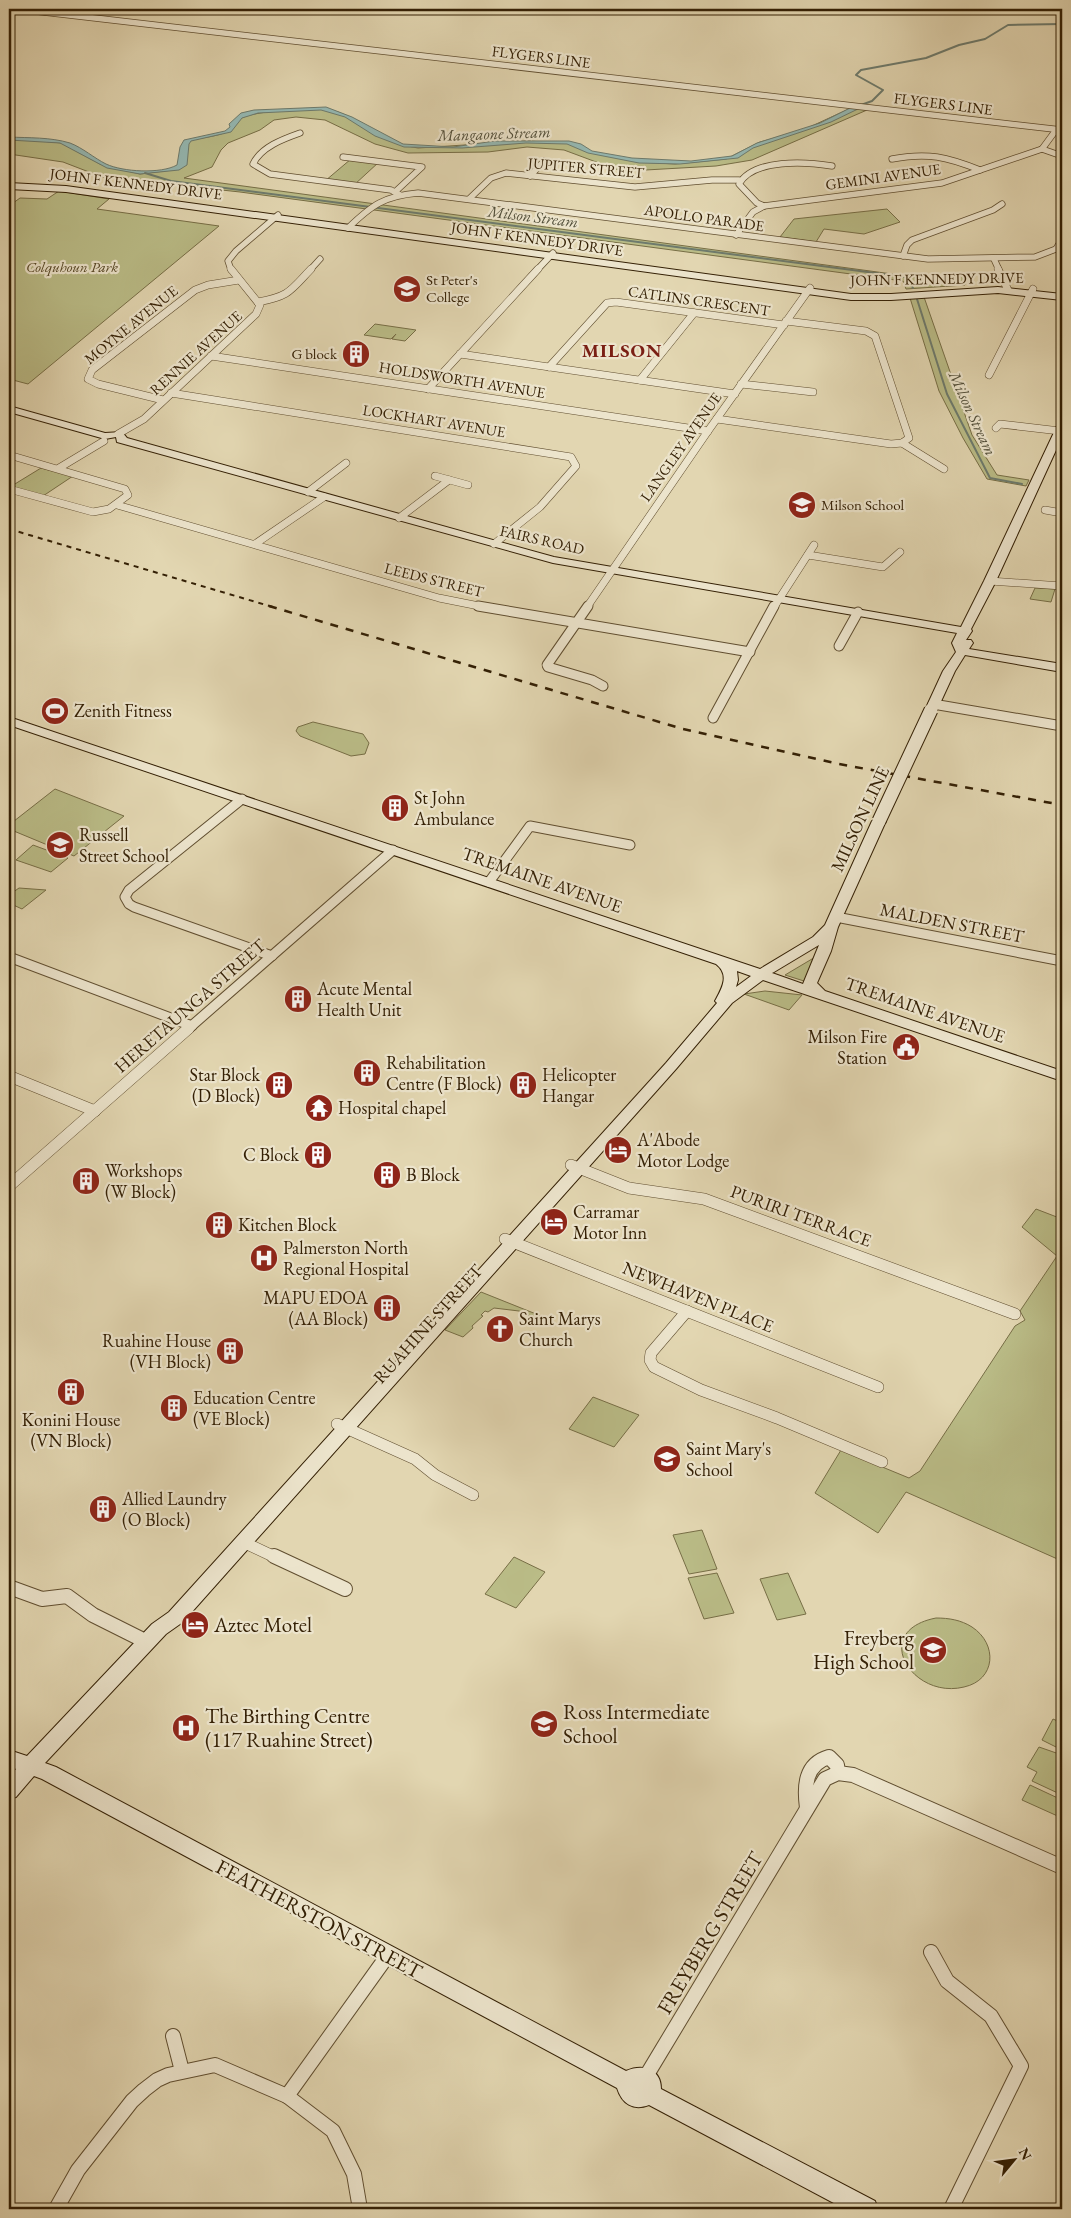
<svg xmlns="http://www.w3.org/2000/svg" width="1071" height="2218" viewBox="0 0 1071 2218" font-family="'EB Garamond',serif">
  <style>
    .green { fill: #babc87; stroke: #776e46 }
    .water { fill: #95b8b2; stroke: #6e7b6d }
    .lines { fill: none; stroke-linecap: round; stroke-linejoin: round }
    .stream { stroke: #6e7b6d; stroke-width: 2 }
    .street-far4-casing { stroke: #604e30; stroke-width: 7 }
    .street-far3-casing { stroke: #604e30; stroke-width: 8 }
    .street-far2-casing { stroke: #604e30; stroke-width: 11 }
    .street-far1-casing { stroke: #604e30; stroke-width: 12 }
    .street-casing { stroke: #604e30; stroke-width: 16 }
    .secondary-casing { stroke: #342005; stroke-width: 2 }
    .street-far4 { stroke: #ece4cc; stroke-width: 5.5 }
    .street-far3 { stroke: #ece4cc; stroke-width: 7 }
    .street-far2 { stroke: #ece4cc; stroke-width: 9 }
    .street-far1 { stroke: #ece4cc; stroke-width: 11 }
    .street { stroke: #ece4cc; stroke-width: 14 }
    .secondary { fill: #ece4cc; fill-rule: evenodd }
    .rail-far1 { stroke: #342005; stroke-width: 2; stroke-dasharray: 5 5; stroke-linecap: butt }
    .rail { stroke: #342005; stroke-width: 2.5; stroke-dasharray: 8 8; stroke-linecap: butt }
    .secondary-bridge-casing { stroke: #342005; stroke-width: 15; stroke-linecap: butt }
    .secondary-bridge { stroke: #ece4cc; stroke-width: 13 }
    .labels { text-anchor: middle; stroke-width: 4.5; stroke-linejoin: round; paint-order: stroke }
    .far-street-label { font-size: 15px; fill: #342005; stroke: #ece4cc }
    .far-park-label { font-size: 15px; font-style: italic; fill: #564726; stroke: #ece4cc }
    .far-poi-label { font-size: 15px; fill: #342005; stroke: #ece4cc; text-anchor: start }
    .far-water-label { font-size: 16px; font-style: italic; fill: #514e39; stroke: #ece4cc }
    .poi-label { font-size: 18px; fill: #342005; stroke: #ece4cc; text-anchor: start }
    .street-label { font-size: 18px; fill: #342005; stroke: #ece4cc }
    .far-district-label { font-size: 19px; font-weight: bold; letter-spacing: 1px; fill: #7a1f14; stroke: #ece4cc }
    .near-poi-label { font-size: 21px; fill: #342005; stroke: #ece4cc; text-anchor: start }
    .near-street-label { font-size: 21px; fill: #342005; stroke: #ece4cc }
  </style>
  <rect width="100%" height="100%" fill="#e2d6b1"/>
  <filter id="stains"><feTurbulence type="fractalNoise" baseFrequency=".004" numOctaves="4"/><feColorMatrix values="0 0 0 0 .2 0 0 0 0 .09 0 0 0 0 .02 0 0 0 .5 -.17"/></filter>
  <radialGradient id="worn" r=".72"><stop offset=".6" stop-color="#630" stop-opacity="0"/><stop offset="1" stop-color="#630" stop-opacity=".3"/></radialGradient>
  <g class="green">
    <path d="M851,108L867,110L752,160L716,166L628,171L615,169L564,150L527,147L488,152L408,153L375,144L325,120L296,117L274,120L260,130L228,143L221,150L212,167L184,178L929,279L955,280V277L964,276L965,285L906,289L903,281L240,192L102,177L63,162L9,154V138L62,143L100,164L140,174L180,169L186,141C199,138 214,137 227,132C233,130 235,122 240,119C250,111 314,107 327,109C358,115 383,143 418,148L526,141L568,143L590,152L639,162L675,164L726,159L760,142L801,131Z"/>
    <polygon points="351,159 379,162 354,185 325,181"/>
    <polygon points="59,191 109,199 97,209 219,226 28,384 9,379 9,206 20,198 47,199"/>
    <polygon points="887,209 900,222 864,234 824,229 816,242 780,237 794,219"/>
    <polygon points="924,297 972,435 997,475 1029,480 1026,486 987,479 963,438 939,391 910,298"/>
    <polygon points="375,324 416,330 405,341 392,339 396,334 391,339 364,335"/>
    <polygon points="41,468 73,476 43,496 10,487"/>
    <polygon points="1035,588 1055,589 1051,602 1030,599"/>
    <polygon points="313,722 363,734 369,743 365,754 351,756 300,736 296,731 298,727"/>
    <polygon points="55,789 124,816 74,856 9,829 9,825"/>
    <polygon points="33,845 68,858 51,872 16,860"/>
    <polygon points="19,888 46,890 22,909 9,903 9,895"/>
    <polygon points="817,956 804,981 785,975"/>
    <polygon points="765,991 802,995 789,1010 744,994"/>
    <polygon points="1036,1209 1062,1219 1062,1561 906,1492 878,1533 815,1493 841,1450 909,1478 920,1471 1015,1326 1025,1320 1020,1311 1057,1256 1022,1227"/>
    <polygon points="481,1292 546,1318 532,1317 519,1311 494,1308 488,1312 485,1311 481,1315 483,1316 472,1326 473,1328 463,1337 445,1330"/>
    <polygon points="593,1397 639,1415 614,1447 569,1429"/>
    <polygon points="702,1530 717,1569 689,1574 673,1535"/>
    <polygon points="514,1557 545,1572 516,1608 485,1594"/>
    <polygon points="717,1573 734,1613 704,1619 688,1578"/>
    <polygon points="788,1573 806,1614 777,1620 760,1579"/>
    <path d="M936,1618C949,1618 961,1620 972,1627C998,1644 996,1680 964,1687C912,1700 869,1631 936,1618Z"/>
    <polygon points="1053,1719 1062,1723 1062,1750 1042,1740"/>
    <polygon points="1039,1747 1062,1755 1062,1795 1032,1781 1037,1772 1027,1767"/>
    <polygon points="1030,1785 1062,1800 1062,1818 1022,1800"/>
  </g>
  <path class="water" d="M326,107L352,117L403,144L453,147L495,141H569L581,144L592,151L632,158L691,161L732,156L757,143L820,123L852,107L860,108L831,122L753,148L738,158L680,164L639,163L588,153L567,144L526,143L462,148L404,147L375,136L345,117L321,110L258,113L242,118L231,132L191,141L189,144L187,165L179,170L140,174L107,168L60,143L9,140V137C29,138 50,137 70,143C83,148 94,158 106,164C123,172 161,174 177,165L180,147L184,140L225,131L230,127L229,124L241,113L254,110Z"/>
  <g class="lines">
    <g class="stream">
      <polyline points="861,105 872,101 883,90 856,75 861,70 926,58 959,45 985,39 1008,25 1062,24"/>
      <polyline points="145,173 171,181 906,277 913,288"/>
      <polyline points="917,299 947,394 990,478 1022,484"/>
    </g>
    <defs>
      <g id="street-far4">
        <polyline points="17,9 1062,130"/>
        <path d="M300,133C283,139 261,147 253,164L270,174L391,190L400,195"/>
        <polyline points="1042,149 1062,156"/>
        <polyline points="343,157 422,167 396,191"/>
        <path d="M892,159C928,152 947,157 980,170"/>
        <polyline points="530,176 544,161"/>
        <polyline points="469,199 491,178 506,173 635,187 712,180 739,180"/>
        <path d="M764,206L757,203L739,184C754,158 807,162 832,166"/>
        <path d="M348,228C372,205 384,196 418,193L928,259L1035,257L1056,249L1062,239"/>
        <polyline points="736,235 753,212 764,206 942,183 1042,149 1056,130"/>
        <polyline points="903,256 907,245 912,240 993,210 1002,204"/>
        <polyline points="994,259 999,270"/>
        <polyline points="231,270 228,261 236,251 278,215"/>
        <polyline points="310,270 320,259"/>
        <polyline points="537,270 553,253"/>
      </g>
      <g id="street-far3">
        <polyline points="998,269 1008,290"/>
        <path d="M258,302C290,296 290,291 311,269"/>
        <polyline points="460,354 735,394"/>
        <polyline points="211,356 708,431"/>
        <polyline points="549,367 607,303 616,302 784,325"/>
        <polyline points="989,375 1033,289"/>
        <polyline points="640,380 694,313"/>
        <polyline points="741,384 813,392"/>
        <polyline points="428,389 538,269"/>
        <polyline points="171,393 571,457 576,466 540,507 494,544"/>
        <polyline points="163,400 98,384 88,379 92,370 195,290 208,285 239,280"/>
        <polyline points="717,419 891,444 902,443 909,438 875,336 866,331 786,321"/>
        <polyline points="996,428 1000,424 1060,431"/>
        <polyline points="118,434 144,419 256,314 260,305 231,269"/>
        <polyline points="902,443 944,469"/>
        <polyline points="9,455 125,489 128,495 109,509 93,512 9,489"/>
        <polyline points="59,468 104,441"/>
        <polyline points="435,476 468,485"/>
        <polyline points="308,492 346,463"/>
        <polyline points="117,505 439,598 484,607"/>
        <polyline points="1045,510 1062,513"/>
        <polyline points="399,518 449,480"/>
        <polyline points="255,544 324,497"/>
        <polyline points="808,555 883,567 900,552"/>
        <polyline points="990,581 1062,586"/>
        <polyline points="587,607 708,431 810,288"/>
        <polyline points="774,607 814,545"/>
      </g>
      <g id="street-far2">
        <polyline points="478,606 750,652"/>
        <polyline points="588,606 547,665 548,667 592,680 603,686"/>
        <polyline points="839,646 858,612"/>
        <polyline points="933,704 1062,726"/>
        <polyline points="713,718 774,606"/>
        <polyline points="242,799 129,890 125,897 129,904 134,907 272,956"/>
        <polyline points="489,882 530,826 630,845"/>
        <polyline points="836,917 1062,961"/>
        <polyline points="9,957 192,1026"/>
        <polyline points="188,1029 393,850"/>
      </g>
      <g id="street-far1">
        <polyline points="9,1076 95,1111"/>
        <polyline points="571,1165 629,1188 704,1199 1015,1314"/>
        <polyline points="9,1186 189,1028"/>
        <polyline points="505,1239 878,1387"/>
        <polyline points="687,1311 651,1353 650,1360 654,1367 701,1390 777,1418 882,1462"/>
        <polyline points="337,1424 415,1459 435,1475 473,1495"/>
        <polyline points="243,1542 277,1558"/>
      </g>
      <g id="street">
        <polyline points="274,1556 345,1589"/>
        <polyline points="9,1587 42,1599 67,1596 93,1615 147,1642"/>
        <path d="M807,1808C804,1786 805,1764 829,1757L837,1765L838,1773"/>
        <polyline points="931,1952 947,1981 991,2016 1021,2066 951,2209"/>
        <polyline points="173,2036 182,2071"/>
        <polyline points="645,2078 825,1779 838,1773 853,1775 1062,1867"/>
        <polyline points="287,2096 388,1955"/>
        <polyline points="56,2209 78,2170 132,2101 144,2090 157,2080 168,2075 215,2065 287,2096 333,2131 354,2174 360,2209"/>
      </g>
      <g id="secondary">
        <polygon points="9,183 66,186 851,294 891,294 998,287 1062,294 1062,300 998,293 891,300 851,300 66,192 9,189"/>
        <polygon points="9,406 105,433 122,432 127,438 554,557 961,627 984,581 1057,426 1062,423 1062,437 996,581 971,629 972,631 966,640 971,640 973,643 969,649 1062,664 1062,672 965,655 955,671 937,710 931,714 927,713 925,710 943,671 956,652 952,643 957,633 553,563 117,442 116,437 105,439 9,412"/>
        <path d="M9,717L760,969L813,937L825,925L872,821L879,817L884,818L886,821L838,927L831,951L817,983L825,991L1062,1071V1081L763,980L732,1003L676,1069L183,1622L166,1634L45,1763L56,1767L626,2071C642,2064 661,2068 661,2089L875,2201L878,2209H845L649,2105C633,2111 622,2104 617,2088L42,1779L34,1776L16,1797L9,1799V1777L16,1769L9,1766V1750L27,1756L152,1624L169,1612L666,1063L717,1003L715,1001C722,988 730,975 716,964L9,725ZM819,945L803,984L772,973L774,972ZM737,971L751,976L736,987L738,980Z"/>
      </g>
    </defs>
    <use href="#street-far4" class="street-far4-casing"/>
    <use href="#street-far3" class="street-far3-casing"/>
    <use href="#street-far2" class="street-far2-casing"/>
    <use href="#street-far1" class="street-far1-casing"/>
    <use href="#street" class="street-casing"/>
    <use href="#secondary" class="secondary-casing"/>
    <use href="#street-far4" class="street-far4"/>
    <use href="#street-far3" class="street-far3"/>
    <use href="#street-far2" class="street-far2"/>
    <use href="#street-far1" class="street-far1"/>
    <use href="#street" class="street"/>
    <use href="#secondary" class="secondary"/>
    <polyline class="rail-far1" points="9,529 273,607"/>
    <polyline class="rail" points="269,606 683,729 839,764 1062,805"/>
    <defs>
      <polyline id="secondary-bridge" points="879,821 931,710"/>
    </defs>
    <use href="#secondary-bridge" class="secondary-bridge-casing"/>
    <use href="#secondary-bridge" class="secondary-bridge"/>
  </g>
  <defs>
    <symbol id="school-disc" viewBox="-11 -11 22 22"><circle r="9.5" fill="#8f2418" stroke="#ece4cc"/><path d="M0-5L7-2L0 1L-7-2ZM-4 1L0 2.5L4 1V4Q0 6-4 4Z" fill="#fff"/></symbol>
    <symbol id="building-disc" viewBox="-11 -11 22 22"><circle r="9.5" fill="#8f2418" stroke="#ece4cc"/><path d="M-4-6H4V6H1V3H-1V6H-4ZM-2.5-4.3h1.7v1.8h-1.7ZM.8-4.3h1.7v1.8H.8ZM-2.5-1h1.7V.8h-1.7ZM.8-1h1.7V.8H.8Z" fill="#fff"/></symbol>
    <symbol id="stadium-disc" viewBox="-11 -11 22 22"><circle r="9.5" fill="#8f2418" stroke="#ece4cc"/><path d="M0-5a6.5 5 0 1 0 0 10a6.5 5 0 1 0 0-10ZM-3.5-1.8h7v3.6h-7Z" fill="#fff"/></symbol>
    <symbol id="civic-disc" viewBox="-11 -11 22 22"><circle r="9.5" fill="#8f2418" stroke="#ece4cc"/><path d="M-.6-6.5H3V-4.5H.6V-3L4-1V1h2V6H-6V1h2V-1L-.6-3ZM-1.2 2.5V6h2.4V2.5Z" fill="#fff"/></symbol>
    <symbol id="temple-disc" viewBox="-11 -11 22 22"><circle r="9.5" fill="#8f2418" stroke="#ece4cc"/><path d="M0-6L5-2H3V0L6.5 2.5H4V6H1.5V3h-3V6H-4V2.5H-6.5L-3 0V-2H-5Z" fill="#fff"/></symbol>
    <symbol id="hotel-disc" viewBox="-11 -11 22 22"><circle r="9.5" fill="#8f2418" stroke="#ece4cc"/><path d="M-6-4.5h1.5V1H6V5H4.5V3h-9V5H-6ZM-4 0a1.8 1.8 0 1 1 3.6 0ZM.5 0V-2.5h3Q6-2.5 6 0Z" fill="#fff"/></symbol>
    <symbol id="hospital-disc" viewBox="-11 -11 22 22"><circle r="9.5" fill="#8f2418" stroke="#ece4cc"/><path d="M-5-5h3v3.5h4V-5h3V5h-3V1.5h-4V5h-3Z" fill="#fff"/></symbol>
    <symbol id="church-disc" viewBox="-11 -11 22 22"><circle r="9.5" fill="#8f2418" stroke="#ece4cc"/><path d="M-1.2-6h2.4v3.5h3.3v2.4h-3.3V6h-2.4V-.1h-3.3v-2.4h3.3Z" fill="#fff"/></symbol>
  </defs>
  <g fill-rule="evenodd">
    <use href="#school-disc" x="391" y="273" width="32" height="32"/>
    <use href="#building-disc" x="340" y="338" width="32" height="32"/>
    <use href="#school-disc" x="786" y="489" width="32" height="32"/>
    <use href="#stadium-disc" x="39" y="695" width="32" height="32"/>
    <use href="#building-disc" x="379" y="792" width="32" height="32"/>
    <use href="#school-disc" x="44" y="829" width="32" height="32"/>
    <use href="#building-disc" x="282" y="983" width="32" height="32"/>
    <use href="#civic-disc" x="890" y="1031" width="32" height="32"/>
    <use href="#building-disc" x="351" y="1057" width="32" height="32"/>
    <use href="#building-disc" x="263" y="1069" width="32" height="32"/>
    <use href="#building-disc" x="507" y="1069" width="32" height="32"/>
    <use href="#temple-disc" x="303" y="1092" width="32" height="32"/>
    <use href="#hotel-disc" x="602" y="1134" width="32" height="32"/>
    <use href="#building-disc" x="302" y="1139" width="32" height="32"/>
    <use href="#building-disc" x="371" y="1159" width="32" height="32"/>
    <use href="#building-disc" x="70" y="1165" width="32" height="32"/>
    <use href="#hotel-disc" x="538" y="1206" width="32" height="32"/>
    <use href="#building-disc" x="203" y="1209" width="32" height="32"/>
    <use href="#hospital-disc" x="248" y="1242" width="32" height="32"/>
    <use href="#building-disc" x="371" y="1292" width="32" height="32"/>
    <use href="#church-disc" x="484" y="1313" width="32" height="32"/>
    <use href="#building-disc" x="214" y="1335" width="32" height="32"/>
    <use href="#building-disc" x="55" y="1376" width="32" height="32"/>
    <use href="#building-disc" x="158" y="1392" width="32" height="32"/>
    <use href="#school-disc" x="651" y="1443" width="32" height="32"/>
    <use href="#building-disc" x="87" y="1493" width="32" height="32"/>
    <use href="#hotel-disc" x="179" y="1609" width="32" height="32"/>
    <use href="#school-disc" x="917" y="1634" width="32" height="32"/>
    <use href="#school-disc" x="528" y="1708" width="32" height="32"/>
    <use href="#hospital-disc" x="170" y="1712" width="32" height="32"/>
  </g>
  <g class="labels">
    <g class="far-street-label">
      <text transform="translate(541 57) rotate(7)" y="5">FLYGERS LINE</text>
      <text transform="translate(943 104) rotate(7)" y="5">FLYGERS LINE</text>
      <text transform="translate(586 168) rotate(5)" y="5">JUPITER STREET</text>
      <text transform="translate(883 177) rotate(-8)" y="5">GEMINI AVENUE</text>
      <text transform="translate(136 184) rotate(7)" y="5">JOHN F KENNEDY DRIVE</text>
      <text transform="translate(704 218) rotate(8)" y="5">APOLLO PARADE</text>
      <text transform="translate(537 239) rotate(8)" y="5">JOHN F KENNEDY DRIVE</text>
      <text transform="translate(937 279) rotate(-1)" y="5">JOHN F KENNEDY DRIVE</text>
      <text transform="translate(699 301) rotate(8)" y="5">CATLINS CRESCENT</text>
      <text transform="translate(131 325) rotate(-39)" y="5">MOYNE AVENUE</text>
      <text transform="translate(196 353) rotate(-42)" y="5">RENNIE AVENUE</text>
      <text transform="translate(462 380) rotate(9)" y="5">HOLDSWORTH AVENUE</text>
      <text transform="translate(434 421) rotate(9)" y="5">LOCKHART AVENUE</text>
      <text transform="translate(681 447) rotate(-55)" y="5">LANGLEY AVENUE</text>
      <text transform="translate(542 540) rotate(13)" y="5">FAIRS ROAD</text>
      <text transform="translate(434 580) rotate(14)" y="5">LEEDS STREET</text>
    </g>
    <g class="far-park-label">
      <text x="72" y="272">Colquhoun Park</text>
    </g>
    <g class="far-poi-label">
      <text x="426" y="285">St Peter's<tspan x="426" dy="17">College</tspan></text>
      <text x="337" y="359" text-anchor="end">G block</text>
      <text x="821" y="510">Milson School</text>
    </g>
    <g class="far-water-label">
      <text transform="translate(494 133) rotate(-2)" y="6">Mangaone Stream</text>
      <text transform="translate(533 216) rotate(7)" y="6">Milson Stream</text>
      <text transform="translate(973 413) rotate(65)" y="6">Milson Stream</text>
    </g>
    <g class="poi-label">
      <text x="74" y="717">Zenith Fitness</text>
      <text x="414" y="804">St John<tspan x="414" dy="21">Ambulance</tspan></text>
      <text x="79" y="841">Russell<tspan x="79" dy="21">Street School</tspan></text>
      <text x="317" y="995">Acute Mental<tspan x="317" dy="21">Health Unit</tspan></text>
      <text x="887" y="1043" text-anchor="end">Milson Fire<tspan x="887" dy="21">Station</tspan></text>
      <text x="386" y="1069">Rehabilitation<tspan x="386" dy="21">Centre (F Block)</tspan></text>
      <text x="260" y="1081" text-anchor="end">Star Block<tspan x="260" dy="21">(D Block)</tspan></text>
      <text x="542" y="1081">Helicopter<tspan x="542" dy="21">Hangar</tspan></text>
      <text x="338" y="1114">Hospital chapel</text>
      <text x="637" y="1146">A'Abode<tspan x="637" dy="21">Motor Lodge</tspan></text>
      <text x="299" y="1161" text-anchor="end">C Block</text>
      <text x="105" y="1177">Workshops<tspan x="105" dy="21">(W Block)</tspan></text>
      <text x="406" y="1181">B Block</text>
      <text x="573" y="1218">Carramar<tspan x="573" dy="21">Motor Inn</tspan></text>
      <text x="238" y="1231">Kitchen Block</text>
      <text x="283" y="1254">Palmerston North<tspan x="283" dy="21">Regional Hospital</tspan></text>
      <text x="368" y="1304" text-anchor="end">MAPU EDOA<tspan x="368" dy="21">(AA Block)</tspan></text>
      <text x="519" y="1325">Saint Marys<tspan x="519" dy="21">Church</tspan></text>
      <text x="211" y="1347" text-anchor="end">Ruahine House<tspan x="211" dy="21">(VH Block)</tspan></text>
      <text x="193" y="1404">Education Centre<tspan x="193" dy="21">(VE Block)</tspan></text>
      <text x="71" y="1426" text-anchor="middle">Konini House<tspan x="71" dy="21">(VN Block)</tspan></text>
      <text x="686" y="1455">Saint Mary's<tspan x="686" dy="21">School</tspan></text>
      <text x="122" y="1505">Allied Laundry<tspan x="122" dy="21">(O Block)</tspan></text>
    </g>
    <g class="street-label">
      <text transform="translate(860 819) rotate(-65)" y="6">MILSON LINE</text>
      <text transform="translate(542 880) rotate(19)" y="6">TREMAINE AVENUE</text>
      <text transform="translate(952 923) rotate(11)" y="6">MALDEN STREET</text>
      <text transform="translate(190 1006) rotate(-41)" y="6">HERETAUNGA STREET</text>
      <text transform="translate(925 1010) rotate(19)" y="6">TREMAINE AVENUE</text>
      <text transform="translate(801 1216) rotate(20)" y="6">PURIRI TERRACE</text>
      <text transform="translate(698 1297) rotate(22)" y="6">NEWHAVEN PLACE</text>
      <text transform="translate(428 1324) rotate(-48)" y="6">RUAHINE STREET</text>
    </g>
    <g class="far-district-label">
      <text x="622" y="357">MILSON</text>
    </g>
    <g class="near-poi-label">
      <text x="214" y="1632">Aztec Motel</text>
      <text x="914" y="1645" text-anchor="end">Freyberg<tspan x="914" dy="24">High School</tspan></text>
      <text x="563" y="1719">Ross Intermediate<tspan x="563" dy="24">School</tspan></text>
      <text x="205" y="1723">The Birthing Centre<tspan x="205" dy="24">(117 Ruahine Street)</tspan></text>
    </g>
    <g class="near-street-label">
      <text transform="translate(319 1919) rotate(28)" y="7">FEATHERSTON STREET</text>
      <text transform="translate(710 1933) rotate(-59)" y="7">FREYBERG STREET</text>
    </g>
  </g>
  <rect width="1071" height="2218" fill="none" stroke="#e2d6b1" stroke-width="30"/>
  <rect x="10" y="10" width="1051" height="2198" fill="none" stroke="#342005" stroke-width="2.5"/>
  <rect x="15" y="15" width="1041" height="2188" fill="none" stroke="#342005"/>
  <g transform="translate(1014 2160) rotate(61)" stroke="#ece4cc" stroke-width="4" paint-order="stroke">
  <path d="M0-4L9 19L0 12L-9 19Z" fill="#342005"/>
  <text y="-8" font-size="14" font-weight="bold" text-anchor="middle" fill="#342005">N</text>
  </g>
  <rect width="100%" height="100%" filter="url(#stains)"/>
  <rect width="100%" height="100%" fill="url(#worn)"/>
</svg>
